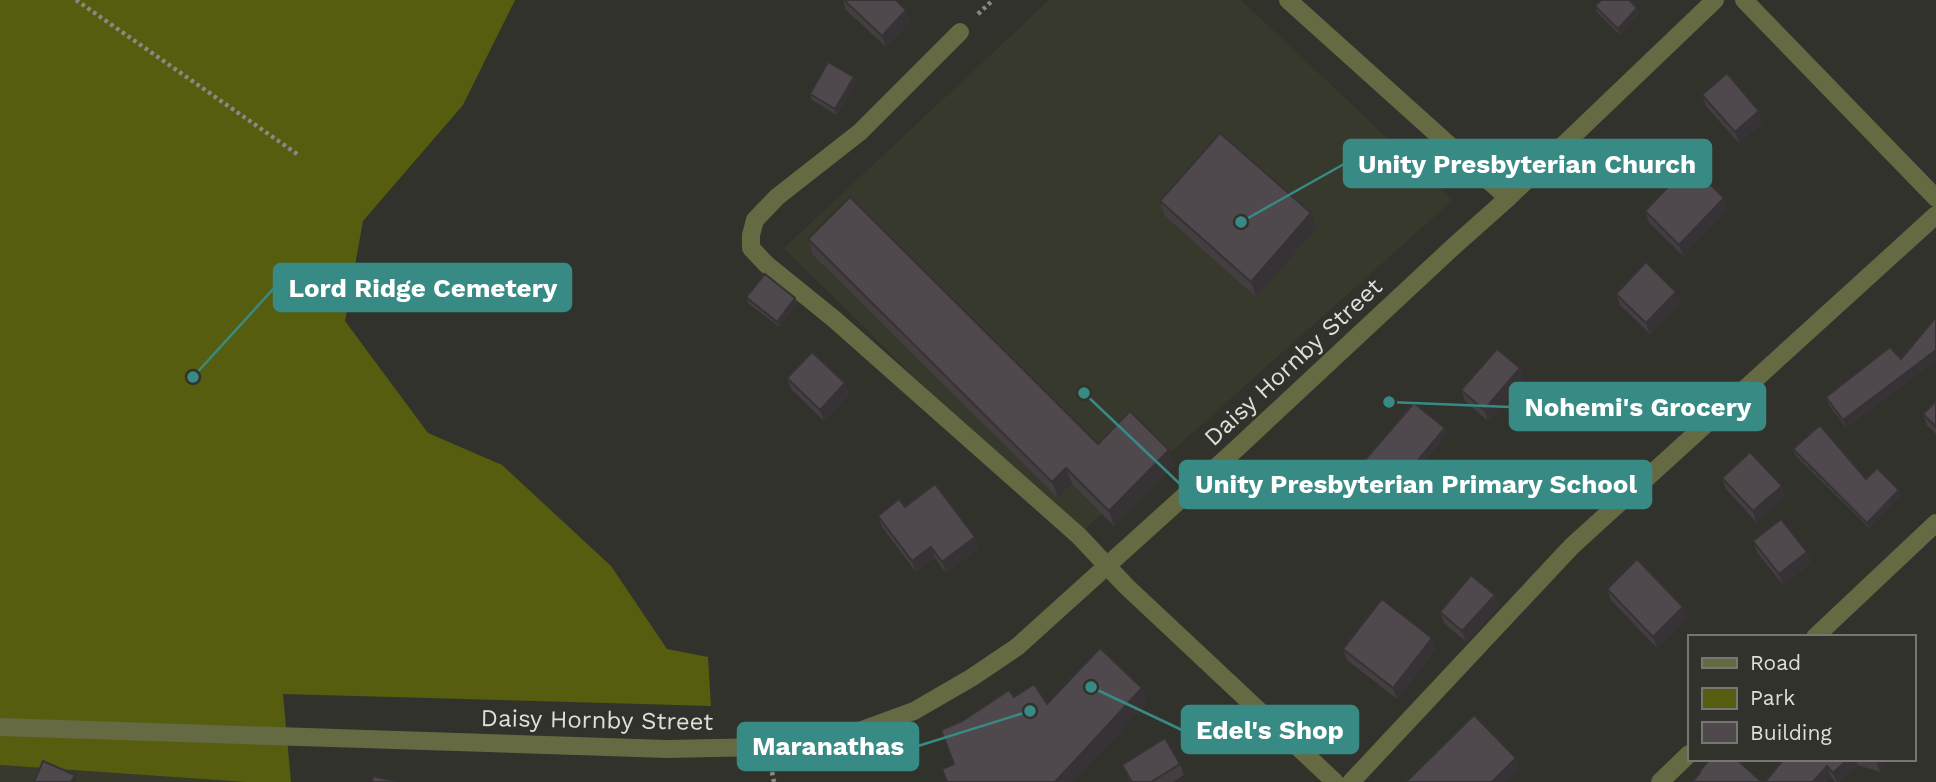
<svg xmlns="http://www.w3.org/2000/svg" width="1936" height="782" viewBox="0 0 1936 782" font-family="'Work Sans',sans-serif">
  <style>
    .built { fill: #37392c }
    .green { fill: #565d0e }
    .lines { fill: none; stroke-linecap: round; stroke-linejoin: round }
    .path { stroke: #898a85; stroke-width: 4.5; stroke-dasharray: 3.5 3.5; stroke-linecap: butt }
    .minor { stroke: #656a43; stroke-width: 18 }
    .tertiary { stroke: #656a43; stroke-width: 18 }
    .wall { fill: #443e41 }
    .shaded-wall { fill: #373235 }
    .building { fill: #4f484c; stroke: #373235; stroke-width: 2 }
    .labels { text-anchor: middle; stroke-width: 5; stroke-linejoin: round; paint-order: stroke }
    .street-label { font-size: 24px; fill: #dedfdb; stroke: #31322c }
    .leader { fill: none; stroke: #388b84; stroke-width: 2.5 }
    .callout-dot { fill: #388b84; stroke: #31322c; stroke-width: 2.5 }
    .callout { fill: #388b84; stroke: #388b84; stroke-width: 2.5 }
    .callout-label { font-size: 26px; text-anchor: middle; font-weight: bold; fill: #fff }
  </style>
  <rect width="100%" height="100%" fill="#31322c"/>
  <g class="built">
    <polygon points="1049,0 1241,0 1453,200 1076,537 784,248"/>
    <polygon points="0,765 246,782 0,782"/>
  </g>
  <polygon class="green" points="0,0 515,0 463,105 363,221 345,321 428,433 502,465 611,566 667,649 708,657 711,706 283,694 291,782 246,782 0,765"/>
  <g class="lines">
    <g class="path">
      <polyline points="76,0 300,156"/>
      <polyline points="978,14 993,0"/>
      <polyline points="772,772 774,782"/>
    </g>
    <g class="minor">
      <polyline points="1288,0 1508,198"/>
      <polyline points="1744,0 1936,198"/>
      <polyline points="960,32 860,132 777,197 755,220 751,235 751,248 766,264 834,319 1079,536 1126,586 1335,782"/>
      <polyline points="1815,637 1936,523"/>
      <polyline points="1351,782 1572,546 1936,215"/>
      <polyline points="1660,782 1689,754"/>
    </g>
    <polyline class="tertiary" points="0,727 667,749 768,747 862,730 914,711 971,678 1017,647 1233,452 1453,247 1508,198 1715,0"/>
  </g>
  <g class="wall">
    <polygon points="843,0 896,0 906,10 910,21 886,47 846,10"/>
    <polygon points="1595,6 1637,8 1639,14 1620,35 1597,12"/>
    <polygon points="856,83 837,115 812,100 810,94"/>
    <polygon points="1702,95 1763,122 1739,143 1706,106"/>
    <polygon points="1160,201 1311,213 1317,228 1256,297 1165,216"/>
    <polygon points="1728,209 1683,256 1649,222 1645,211"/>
    <polygon points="808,239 1098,444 1175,465 1114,526 1072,484 1058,498 813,255"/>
    <polygon points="1676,292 1680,303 1650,334 1620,305 1616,294"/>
    <polygon points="746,297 798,304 779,327 748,303"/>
    <polygon points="1936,317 1936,360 1846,428 1829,405 1826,397 1901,359"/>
    <polygon points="787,378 845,383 849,394 824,421 791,389"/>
    <polygon points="1524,379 1488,421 1465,401 1461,390"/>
    <polygon points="1936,401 1936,434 1927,425 1923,414"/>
    <polygon points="1445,428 1447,434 1390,502 1359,475 1357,469"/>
    <polygon points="1793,449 1901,495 1869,528 1795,455"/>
    <polygon points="1722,478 1786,496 1756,522 1726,489"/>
    <polygon points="905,507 979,548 946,573 935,558 916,572 882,527 878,516"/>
    <polygon points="1753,541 1807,552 1811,563 1783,585 1757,552"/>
    <polygon points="1607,589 1683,607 1687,618 1657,648 1611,600"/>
    <polygon points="1495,595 1499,606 1466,642 1444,623 1440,612"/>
    <polygon points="1432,638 1436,649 1397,699 1347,660 1343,649"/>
    <polygon points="1784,759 1885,759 1880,772 1858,765 1839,782 1836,782 1831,777"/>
    <polygon points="1180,764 1184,775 1173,782 1130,782 1122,765"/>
  </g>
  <g class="shaded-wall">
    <polygon points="1637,8 1639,14 1620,35 1618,29"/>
    <polygon points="906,10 910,21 886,47 882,36"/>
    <polygon points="854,77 856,83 837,115 835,109"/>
    <polygon points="1759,111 1763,122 1739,143 1735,132"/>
    <polygon points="1724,198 1728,209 1683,256 1679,245"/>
    <polygon points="1311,213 1317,228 1256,297 1251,282"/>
    <polygon points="1676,292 1680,303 1650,334 1646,323"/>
    <polygon points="795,298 798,304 779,327 777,322"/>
    <polygon points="1936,350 1936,360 1846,428 1843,420"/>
    <polygon points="1520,368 1524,379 1488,421 1484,410"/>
    <polygon points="845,383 849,394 824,421 820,410"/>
    <polygon points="1445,428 1447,434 1390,502 1388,496"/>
    <polygon points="1169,450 1175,465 1114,526 1109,511"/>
    <polygon points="1066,468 1072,484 1058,498 1052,482"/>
    <polygon points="1782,486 1786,496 1756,522 1753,511"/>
    <polygon points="1899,490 1901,495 1869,528 1867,523"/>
    <polygon points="975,537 979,548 946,573 942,562"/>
    <polygon points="931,547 935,558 916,572 912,561"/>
    <polygon points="1807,552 1811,563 1783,585 1779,574"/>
    <polygon points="1495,595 1499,606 1466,642 1462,631"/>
    <polygon points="1683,607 1687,618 1657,648 1653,637"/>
    <polygon points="1432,638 1436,649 1397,699 1393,688"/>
    <polygon points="1142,688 1148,703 1073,782 1055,782"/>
    <polygon points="1516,758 1520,769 1507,782 1492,782"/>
    <polygon points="1848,759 1856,759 1858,765 1839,782 1837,782 1833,773"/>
    <polygon points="1877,759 1885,759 1880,772 1876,761"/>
    <polygon points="1827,766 1831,777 1826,782 1813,782"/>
    <polygon points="75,775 77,782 71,782"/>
  </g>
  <g class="building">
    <polygon points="844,0 896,0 906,10 882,36"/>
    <polygon points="1601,0 1629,0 1637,8 1618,29 1595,6"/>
    <polygon points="828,62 854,77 835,109 810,94"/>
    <polygon points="1727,73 1759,111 1735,132 1702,95"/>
    <polygon points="1220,133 1311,213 1251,282 1160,201"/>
    <polygon points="1690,164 1724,198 1679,245 1645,211"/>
    <polygon points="850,197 1098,444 1130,411 1169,450 1109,511 1066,468 1052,482 808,239"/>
    <polygon points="1646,262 1676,292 1646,323 1616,294"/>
    <polygon points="765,274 795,298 777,322 746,297"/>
    <polygon points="1936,317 1936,350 1843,420 1826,397 1890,347 1901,359"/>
    <polygon points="1497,349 1520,368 1484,410 1461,390"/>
    <polygon points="812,352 845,383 820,410 787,378"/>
    <polygon points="1936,401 1936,427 1923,414"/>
    <polygon points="1414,403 1445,428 1388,496 1357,469"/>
    <polygon points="1820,425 1866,479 1877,468 1899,490 1867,523 1793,449"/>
    <polygon points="1750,452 1782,486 1753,511 1722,478"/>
    <polygon points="935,484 975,537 942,562 931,547 912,561 878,516 899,499 905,507"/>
    <polygon points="1781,519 1807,552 1779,574 1753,541"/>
    <polygon points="1637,559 1683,607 1653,637 1607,589"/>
    <polygon points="1471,575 1495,595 1462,631 1440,612"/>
    <polygon points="1382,599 1432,638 1393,688 1343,649"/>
    <polygon points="1100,648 1142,688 1055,782 947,782 942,769 954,764 941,730 962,721 1009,690 1014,697 1034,684 1047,704"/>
    <polygon points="1474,715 1516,758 1492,782 1406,782"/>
    <polygon points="1165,738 1180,764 1151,782 1132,782 1122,765"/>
    <polygon points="1710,759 1736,759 1762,782 1692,782 1700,773 1699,772"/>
    <polygon points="1784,759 1848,759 1833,773 1827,766 1813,782 1765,782"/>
    <polygon points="43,761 75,775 71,782 34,782"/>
    <polygon points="373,776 397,782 372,782"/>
  </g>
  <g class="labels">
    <g class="street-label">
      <text transform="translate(1293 362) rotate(-43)" y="8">Daisy Hornby Street</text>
      <text transform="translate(597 720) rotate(1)" y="8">Daisy Hornby Street</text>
    </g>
  </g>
  <path class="leader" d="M1241 222L1344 164M193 377L274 288M1389 402L1510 407M1084 393L1180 484M1091 687L1182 730M1030 711L918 746"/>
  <g class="callout-dot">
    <circle cx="1241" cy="222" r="7"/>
    <circle cx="193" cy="377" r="7"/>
    <circle cx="1389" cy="402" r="7"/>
    <circle cx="1084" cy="393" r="7"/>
    <circle cx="1091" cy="687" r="7"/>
    <circle cx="1030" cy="711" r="7"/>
  </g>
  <g class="callout">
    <rect x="1344" y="140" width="367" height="47" rx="7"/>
    <rect x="274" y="264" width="297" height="47" rx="7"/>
    <rect x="1510" y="383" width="255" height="47" rx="7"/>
    <rect x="1180" y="461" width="471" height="47" rx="7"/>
    <rect x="1182" y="706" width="176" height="47" rx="7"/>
    <rect x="738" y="723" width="180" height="47" rx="7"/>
  </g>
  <g class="callout-label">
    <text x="1527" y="173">Unity Presbyterian Church</text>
    <text x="423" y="297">Lord Ridge Cemetery</text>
    <text x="1638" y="416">Nohemi's Grocery</text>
    <text x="1416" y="493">Unity Presbyterian Primary School</text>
    <text x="1270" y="739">Edel's Shop</text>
    <text x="828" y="755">Maranathas</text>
  </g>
  <rect x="1688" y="635" width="228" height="126" fill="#31322c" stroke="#767772" stroke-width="2"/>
  <rect x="1702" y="658" width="35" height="10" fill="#656a43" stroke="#767772" stroke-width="2"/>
  <text x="1750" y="670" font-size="21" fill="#dedfdb">Road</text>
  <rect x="1702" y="688" width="35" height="21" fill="#565d0e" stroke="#767772" stroke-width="2"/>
  <text x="1750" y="705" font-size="21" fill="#dedfdb">Park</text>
  <rect x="1702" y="722" width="35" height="21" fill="#4f484c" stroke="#767772" stroke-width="2"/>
  <text x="1750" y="740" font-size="21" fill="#dedfdb">Building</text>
</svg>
